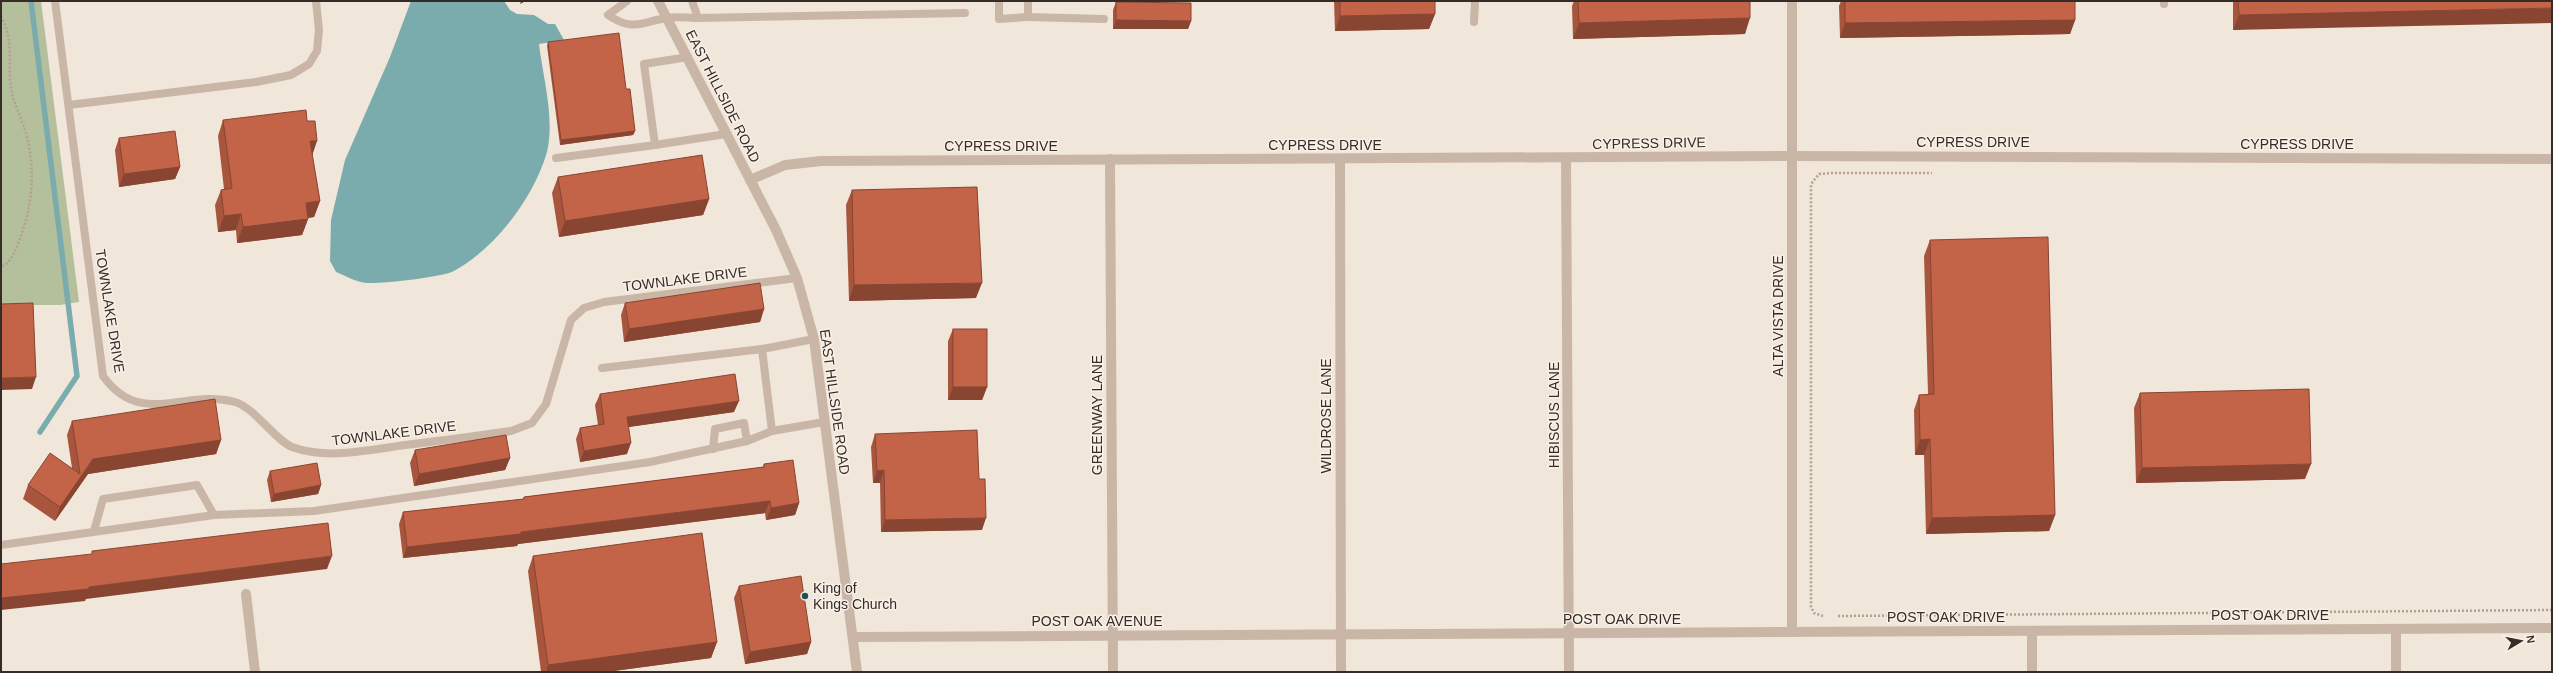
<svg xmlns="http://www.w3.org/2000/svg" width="2553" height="673" viewBox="0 0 2553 673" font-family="Helvetica,sans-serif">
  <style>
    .green { fill: #b4bf9b }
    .water { fill: #7aacad }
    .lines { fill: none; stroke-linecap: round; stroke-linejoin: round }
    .stream { stroke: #7aacad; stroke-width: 5.5 }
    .path { stroke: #b4a091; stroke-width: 2.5; stroke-dasharray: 2 2; stroke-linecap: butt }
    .service { stroke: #c9b6a7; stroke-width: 8 }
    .minor { stroke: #c9b6a7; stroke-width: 10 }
    .tertiary { stroke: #c9b6a7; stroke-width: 10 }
    .wall { fill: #a8553d }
    .shaded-wall { fill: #884532 }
    .building { fill: #c36347; stroke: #884532 }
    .poi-dot { fill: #1e5355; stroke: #f9f0e7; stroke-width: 1.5 }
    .labels { text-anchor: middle; stroke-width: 3; stroke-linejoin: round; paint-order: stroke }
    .street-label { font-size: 14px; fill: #352b27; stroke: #f9f0e7 }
    .poi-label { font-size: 14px; fill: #352b27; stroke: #f9f0e7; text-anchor: start }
  </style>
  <rect width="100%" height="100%" fill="#f1e6da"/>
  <polygon class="green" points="1,1 41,1 79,302 60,305 1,305"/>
  <path class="water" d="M411,1H504L510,10L517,14L534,15L548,24H555L564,40L539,44C543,78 555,118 547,152C534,197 496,248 454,271C443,277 381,284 367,283C356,282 346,276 336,272L330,261L331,220L345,160L390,57Z"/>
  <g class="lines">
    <polyline class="stream" points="31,1 77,376 40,432"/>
    <g class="path">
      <path d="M1,16C16,45 6,64 12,93C15,106 21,118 25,130C36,166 33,204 20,238C16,249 12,262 1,267"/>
      <polyline points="1823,616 1814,613 1811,607 1811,184 1819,174 1832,173 1932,173"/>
      <polyline points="1838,616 2552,610"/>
    </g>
    <g class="service">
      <path d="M55,1L103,376C141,429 185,388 235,402C255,408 276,441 292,447C328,460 368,450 405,445C441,441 476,436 511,431L532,423L546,404L571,320L584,308L604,302L797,278"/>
      <path d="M627,1L608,15C633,32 640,22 667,18C676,16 688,18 698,18"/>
      <polyline points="692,1 698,18 965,13"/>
      <polyline points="999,1 999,19 1028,17"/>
      <polyline points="1028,1 1028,17 1104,19"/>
      <polyline points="2164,1 2164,4"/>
      <polyline points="1474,22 1475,1"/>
      <polyline points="69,105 256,82 291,75 309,64 317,51 319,30 316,1"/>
      <polyline points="655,145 726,134"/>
      <polyline points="556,158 655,145 644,64 688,57"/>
      <polyline points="762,349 772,431"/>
      <polyline points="602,368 762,349 814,339"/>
      <polyline points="713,449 715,429 744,423 747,441"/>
      <polyline points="94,531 103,499 197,485 214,515"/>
      <polyline points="1,545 214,515 314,511 650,462 747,441 772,431 824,422"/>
    </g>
    <g class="minor">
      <polyline points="1792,1 1792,632"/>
      <polyline points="1566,158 1569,672"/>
      <polyline points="1110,159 1113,672"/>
      <polyline points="1340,160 1341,672"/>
      <polyline points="750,180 785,165 821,161 1791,156 2552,159"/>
      <polyline points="246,594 255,672"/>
      <polyline points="2396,629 2396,672"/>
      <polyline points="2032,631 2032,672"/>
      <polyline points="853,637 2552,628"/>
    </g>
    <polyline class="tertiary" points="658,1 776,230 797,278 814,339 857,672"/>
  </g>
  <g class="wall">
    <polygon points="1334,1 1435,1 1435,14 1429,29 1335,31"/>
    <polygon points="1574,1 1750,1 1745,34 1573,39 1572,6"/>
    <polygon points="1841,1 2075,1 2075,20 2070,34 1840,38 1839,6"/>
    <polygon points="2233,1 2552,1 2233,30"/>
    <polygon points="1116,2 1191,21 1188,29 1113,29 1113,10"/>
    <polygon points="548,42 635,131 633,135 560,145 547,46"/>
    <polygon points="223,120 312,155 320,201 314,217 308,218 308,219 302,235 237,243 236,230 218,232 215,205 221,190 224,189 218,136"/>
    <polygon points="119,138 180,167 175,179 119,187 115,150"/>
    <polygon points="558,177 709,199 703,215 559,237 552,193"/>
    <polygon points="852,190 976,298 849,301 846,205"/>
    <polygon points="1930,240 2055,515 2049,531 1926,534 1924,455 1915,455 1914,410 1919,395 1928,394 1924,256"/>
    <polygon points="625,303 764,309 760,322 624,342 621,315"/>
    <polygon points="953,329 987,387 982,400 948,400 948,341"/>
    <polygon points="2140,393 2305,479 2136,483 2134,408"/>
    <polygon points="600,394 734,412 628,427 627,454 580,462 576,439 580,428 598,425 595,405"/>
    <polygon points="72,421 221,440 216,454 88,474 55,521 23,499 28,485 72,468 67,435"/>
    <polygon points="875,434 982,530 881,532 880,483 873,483 871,447"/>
    <polygon points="415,450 510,458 505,470 414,486 410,463"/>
    <polygon points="764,464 799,503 795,515 766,520 765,513 518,544 517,546 403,558 399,524 403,512 523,499 524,497 763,467"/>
    <polygon points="270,471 321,485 318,494 271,502 267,480"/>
    <polygon points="533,556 717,642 711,658 606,672 541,672 528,571"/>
    <polygon points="739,586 811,642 807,654 745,664 734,598"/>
  </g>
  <g class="shaded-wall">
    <polygon points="521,1 526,1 520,4"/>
    <polygon points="2552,8 2552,23 2233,30 2239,15"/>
    <polygon points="1435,14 1429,29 1335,31 1340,16"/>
    <polygon points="1750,18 1745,34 1573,39 1579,23"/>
    <polygon points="1116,20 1191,21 1188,29 1113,29"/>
    <polygon points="2075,20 2070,34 1840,38 1845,23"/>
    <polygon points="635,131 633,135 560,145 561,140"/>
    <polygon points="310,141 317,141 312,156"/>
    <polygon points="180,167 175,179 119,187 124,174"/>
    <polygon points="709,199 703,215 559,237 565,221"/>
    <polygon points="320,201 314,217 300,219 306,203"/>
    <polygon points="241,214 236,230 218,232 224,216"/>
    <polygon points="308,219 302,235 237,243 243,227"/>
    <polygon points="982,283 976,298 849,301 854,285"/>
    <polygon points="764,309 760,322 624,342 629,329"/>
    <polygon points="36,377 32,389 1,390 1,378"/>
    <polygon points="953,387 987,387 982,400 948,400"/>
    <polygon points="739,401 734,412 622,428 627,417"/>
    <polygon points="1930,439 1924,455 1915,455 1920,440"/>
    <polygon points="221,440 216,454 88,474 55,521 60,507 93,459"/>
    <polygon points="631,443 627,454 580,462 584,451"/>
    <polygon points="510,458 505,470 414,486 419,474"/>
    <polygon points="2311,464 2305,479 2136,483 2142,468"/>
    <polygon points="884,470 880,483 873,483 877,471"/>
    <polygon points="321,485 318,494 271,502 274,494"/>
    <polygon points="770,501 765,513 518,544 517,546 403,558 407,547"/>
    <polygon points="799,503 795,515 766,520 771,508"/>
    <polygon points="2055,515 2049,531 1926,534 1932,518"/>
    <polygon points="986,518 982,530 881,532 885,520"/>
    <polygon points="332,556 327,569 86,599 85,601 1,610 1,598"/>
    <polygon points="717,642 711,658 606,672 546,672 548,665"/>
    <polygon points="811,642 807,654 745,664 750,652"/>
  </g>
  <g class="building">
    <polygon points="1340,1 1435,1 1435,14 1340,16"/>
    <polygon points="1578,1 1750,1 1750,18 1579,23"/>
    <polygon points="1845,1 2075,1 2075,20 1845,23"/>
    <polygon points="2238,1 2552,1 2552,8 2239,15"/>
    <polygon points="1116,2 1191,3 1191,21 1116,20"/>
    <polygon points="619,33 626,89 630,89 635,131 561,140 548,42"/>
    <polygon points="306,110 307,121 315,121 317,141 310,141 320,201 306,203 308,219 243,227 241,214 224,216 221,190 232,188 223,120"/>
    <polygon points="175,131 180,167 124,174 119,138"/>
    <polygon points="702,155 709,199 565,221 558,177"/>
    <polygon points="977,187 982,283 854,285 852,190"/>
    <polygon points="2048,237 2055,515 1932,518 1930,439 1920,440 1919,395 1934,394 1930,240"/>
    <polygon points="760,283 764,309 629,329 625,303"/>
    <polygon points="33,303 36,377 1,378 1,304"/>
    <rect x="953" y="329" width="34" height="58"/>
    <polygon points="735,374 739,401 627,417 631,443 584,451 580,428 604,424 600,394"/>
    <polygon points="2309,389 2311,464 2142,468 2140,393"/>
    <polygon points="215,399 221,440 93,459 60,507 28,485 50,453 80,474 72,421"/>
    <polygon points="977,430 979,479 985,479 986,518 885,520 884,470 877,471 875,434"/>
    <polygon points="506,435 510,458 419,474 415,450"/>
    <polygon points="793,460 799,503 771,508 770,501 521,532 521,534 407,547 403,512 524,499 524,497 764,467 764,464"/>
    <polygon points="317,463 321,485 274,494 270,471"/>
    <polygon points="328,523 332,556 89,587 89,589 1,598 1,564 92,554 92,551"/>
    <polygon points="702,533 717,642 548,665 533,556"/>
    <polygon points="801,576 811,642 750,652 739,586"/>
  </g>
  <circle class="poi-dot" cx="805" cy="596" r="4"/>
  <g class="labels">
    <g class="street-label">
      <text transform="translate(723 96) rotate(63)" y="5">EAST HILLSIDE ROAD</text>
      <text x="1973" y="147">CYPRESS DRIVE</text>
      <text transform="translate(1649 143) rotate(-1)" y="5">CYPRESS DRIVE</text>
      <text x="2297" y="149">CYPRESS DRIVE</text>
      <text x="1325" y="150">CYPRESS DRIVE</text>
      <text x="1001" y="151">CYPRESS DRIVE</text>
      <text transform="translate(685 279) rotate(-7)" y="5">TOWNLAKE DRIVE</text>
      <text transform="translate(110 311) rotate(81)" y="5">TOWNLAKE DRIVE</text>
      <text transform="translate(1778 316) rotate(-90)" y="5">ALTA VISTA DRIVE</text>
      <text transform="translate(835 402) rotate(82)" y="5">EAST HILLSIDE ROAD</text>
      <text transform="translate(1097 415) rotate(-90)" y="5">GREENWAY LANE</text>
      <text transform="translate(1554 415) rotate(-90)" y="5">HIBISCUS LANE</text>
      <text transform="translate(1326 416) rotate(-90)" y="5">WILDROSE LANE</text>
      <text transform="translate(394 433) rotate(-7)" y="5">TOWNLAKE DRIVE</text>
      <text x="2270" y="620">POST OAK DRIVE</text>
      <text x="1946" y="622">POST OAK DRIVE</text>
      <text x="1622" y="624">POST OAK DRIVE</text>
      <text x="1097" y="626">POST OAK AVENUE</text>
    </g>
    <g class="poi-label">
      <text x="813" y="593">King of<tspan x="813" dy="16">Kings Church</tspan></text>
    </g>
  </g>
  <rect width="2553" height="673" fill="none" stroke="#352b27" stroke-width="4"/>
  <g transform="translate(2521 641) rotate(80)" stroke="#f9f0e7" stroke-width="3" paint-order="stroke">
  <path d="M0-3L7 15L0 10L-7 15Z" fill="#352b27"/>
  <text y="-6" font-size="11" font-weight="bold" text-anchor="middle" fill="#352b27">N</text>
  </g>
</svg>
